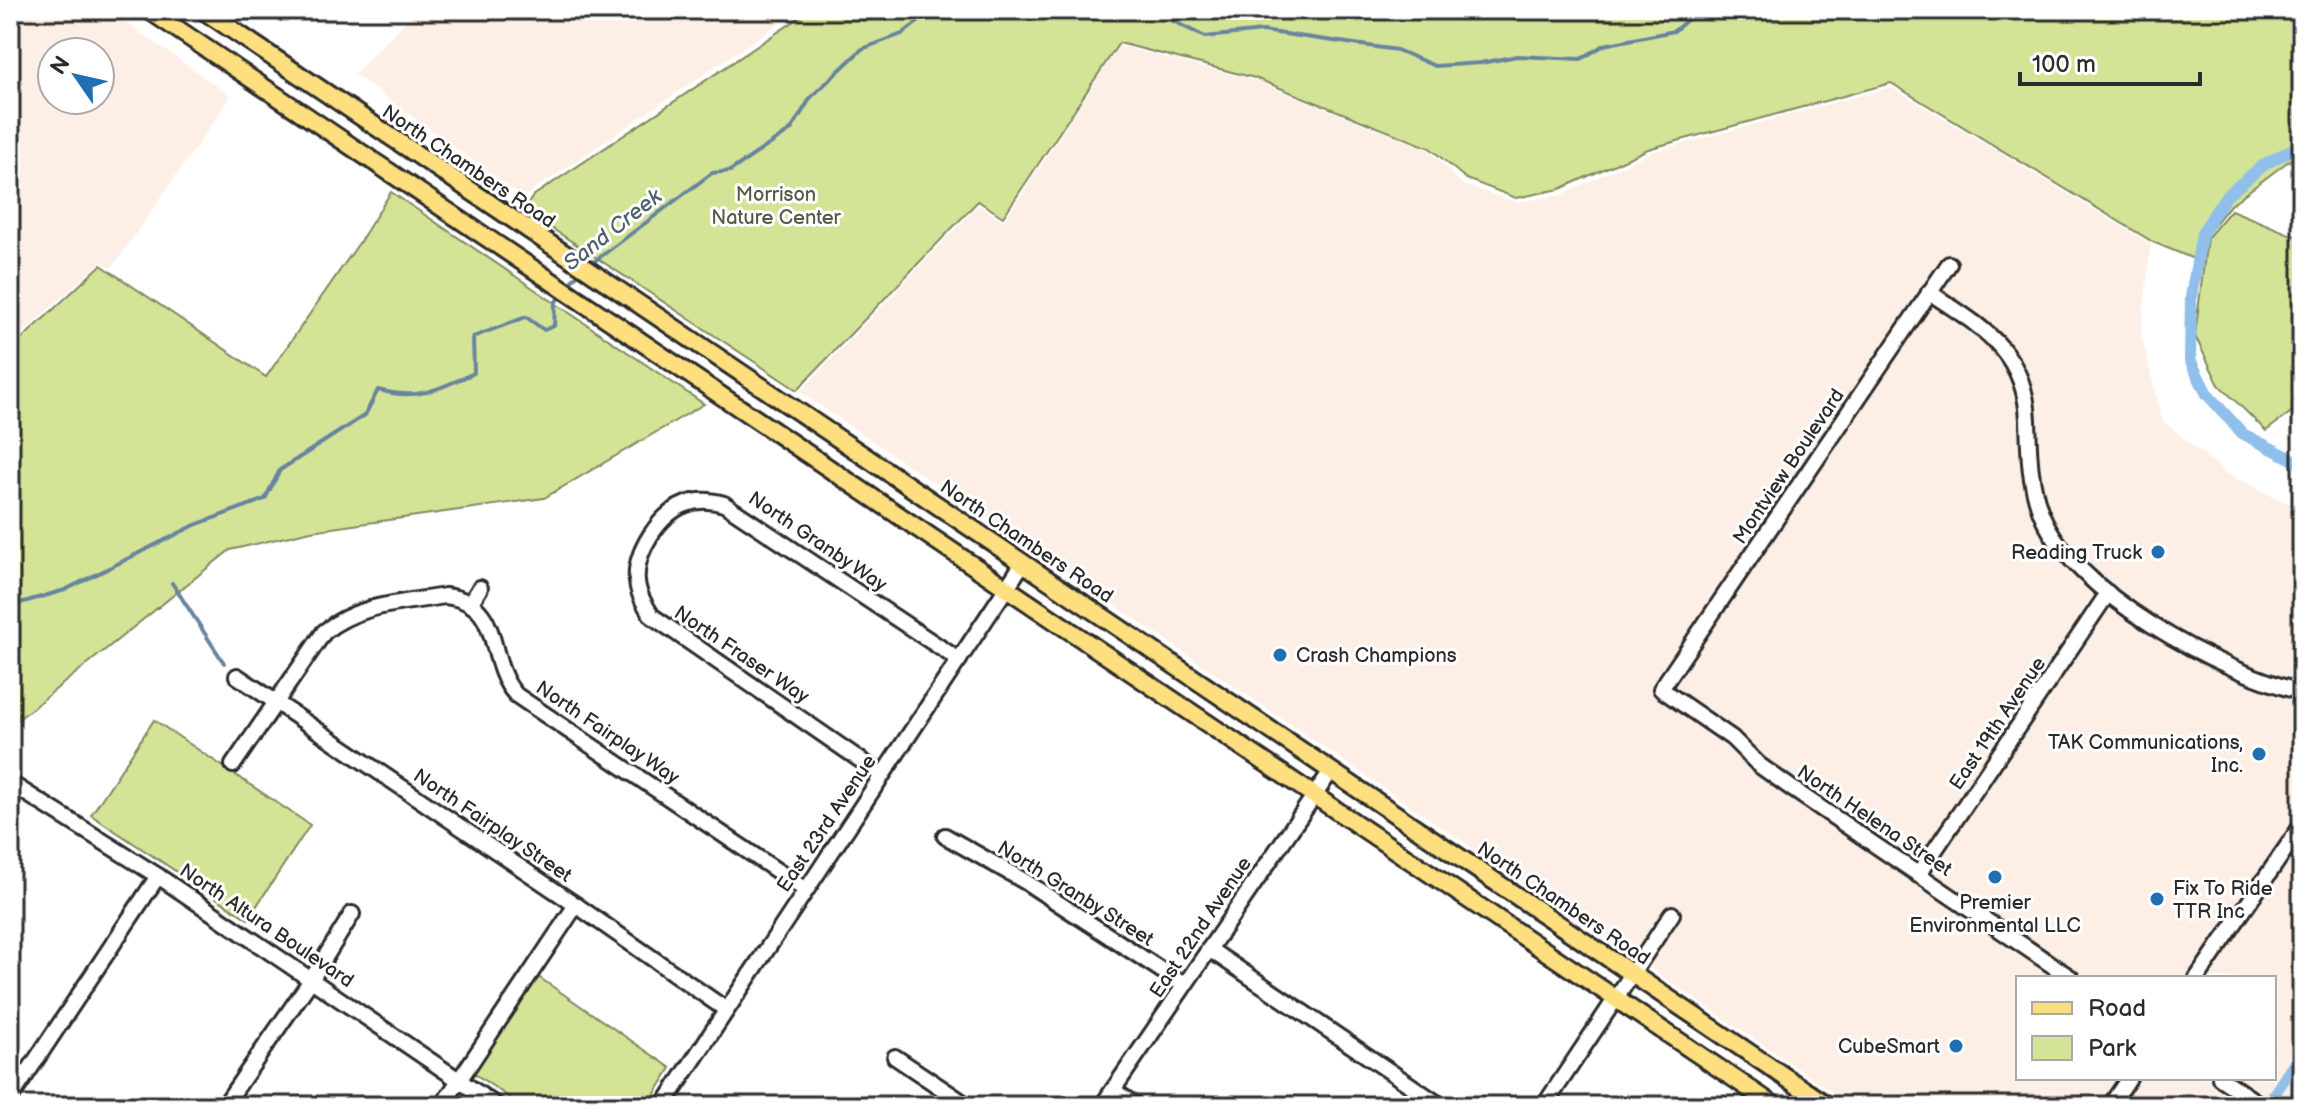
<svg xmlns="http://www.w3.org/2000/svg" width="2312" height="1116" viewBox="0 0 2312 1116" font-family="'Balsamiq Sans',sans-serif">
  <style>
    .built { fill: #fdefe5; fill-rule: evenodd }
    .green { fill: #d4e497; stroke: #808861; stroke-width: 2 }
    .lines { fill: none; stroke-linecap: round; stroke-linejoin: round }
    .stream { stroke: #68849e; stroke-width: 4 }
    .canal { stroke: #90bfeb; stroke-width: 12 }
    .minor-casing { stroke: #2b2b2b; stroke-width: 20 }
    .major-casing { stroke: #2b2b2b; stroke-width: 22 }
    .minor { stroke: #fff; stroke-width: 14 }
    .major { stroke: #fedf80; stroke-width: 16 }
    .poi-dot { fill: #1f6fb2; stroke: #fff; stroke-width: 3 }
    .labels { text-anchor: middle; stroke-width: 6; stroke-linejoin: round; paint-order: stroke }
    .street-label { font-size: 20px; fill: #2b2b2b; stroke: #fff }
    .park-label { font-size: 20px; fill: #555946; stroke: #fff }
    .poi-label { font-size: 20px; fill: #2b2b2b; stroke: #fff; text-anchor: end }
    .water-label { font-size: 22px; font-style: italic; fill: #4e5f6e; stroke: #fff }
  </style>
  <rect width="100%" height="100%" fill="#fff"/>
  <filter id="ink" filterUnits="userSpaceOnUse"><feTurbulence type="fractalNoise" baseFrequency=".0125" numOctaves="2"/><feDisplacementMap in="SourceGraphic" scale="16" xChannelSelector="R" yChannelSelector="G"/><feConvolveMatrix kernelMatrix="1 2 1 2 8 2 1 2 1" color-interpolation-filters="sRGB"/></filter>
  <g filter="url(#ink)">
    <g class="built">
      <path d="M10,10H108L231,96L112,268L101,262L10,344ZM52,52H100V100H52Z"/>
      <polygon points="417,10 799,10 523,197 354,74"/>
      <path d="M1119,46L1254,80L1429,150L1463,185L1516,202L1561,195L1648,153L1891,87L2151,244L2141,333L2162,420L2227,474L2302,510V1106H1853L800,392L978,205L1004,221ZM2018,978H2274V1078H2018Z"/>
    </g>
    <g class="green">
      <polygon points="811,10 2302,10 2302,151 2230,205 2205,236 2201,262 2153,242 1891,83 1648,149 1560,189 1516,198 1466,179 1430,148 1255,78 1119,43 1003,217 978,201 797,390 524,210 533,196"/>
      <polygon points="391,192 704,404 544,498 311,531 230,550 10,726 10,350 101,265 266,377 361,240"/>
      <polygon points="2231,210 2302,239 2302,404 2266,431 2219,385 2195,336 2207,238"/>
      <polygon points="154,720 310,825 248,919 91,815"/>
      <polygon points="537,976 671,1068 647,1106 522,1106 472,1072"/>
    </g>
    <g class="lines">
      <g class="stream">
        <polyline points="1158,10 1173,21 1205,37 1263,31 1397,50 1435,66 1481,63 1517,56 1581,59 1604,45 1674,31 1694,14 1706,10"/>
        <polyline points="588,266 712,173 730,171 791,130 811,97 862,49 902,34 934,10"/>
        <polyline points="568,285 581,271"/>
        <polyline points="172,583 224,663"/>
        <path d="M10,606L65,590L195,525L265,499L280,470L365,415L378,390C419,401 438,389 474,373L473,337L526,317L544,330L554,326L555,303L563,292"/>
      </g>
      <g class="canal">
        <polyline points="2302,144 2265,164 2225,197 2202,233 2191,297 2190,360 2207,394 2243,434 2302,464"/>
        <polyline points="2271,1099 2302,1052"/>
      </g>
      <defs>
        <g id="minor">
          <polyline points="1949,264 1661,689 1732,738 1759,765 1794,790 2071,978"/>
          <path d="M1929,292C1981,327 2025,350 2028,420C2029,451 2029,480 2040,510C2070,593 2220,672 2302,692"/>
          <polyline points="470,604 480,588"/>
          <polyline points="237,676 576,905 725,1009"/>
          <path d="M233,765L324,632C358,604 403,603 445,596C506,603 484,660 516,695L804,889"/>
          <path d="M882,775L652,616C645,605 638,594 637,581C634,553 659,514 686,504C699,499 711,500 724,504L959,660"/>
          <polyline points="10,783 158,876 497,1106"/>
          <polyline points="945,836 1026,882 1184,985"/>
          <polyline points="1918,875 2108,593"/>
          <polyline points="1209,949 1441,1106"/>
          <polyline points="2197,978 2302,825"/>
          <polyline points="895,1057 968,1106"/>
          <polyline points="2220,1078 2262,1106"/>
          <polyline points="1113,1090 1136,1106"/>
          <polyline points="10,1099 158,876"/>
          <polyline points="224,1106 311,980 352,914"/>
          <polyline points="442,1106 576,905"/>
          <polyline points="663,1106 1023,563"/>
          <polyline points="1102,1106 1331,771"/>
          <polyline points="1544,1106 1672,914"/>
          <polyline points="2110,1106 2129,1078"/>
        </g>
        <g id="major">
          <polyline points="149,10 1775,1106"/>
          <polyline points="203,10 1828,1106"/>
        </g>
      </defs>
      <use href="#minor" class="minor-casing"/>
      <use href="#major" class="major-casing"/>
      <use href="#minor" class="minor"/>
      <use href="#major" class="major"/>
    </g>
  </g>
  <g class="poi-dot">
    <circle cx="2158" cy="552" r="8"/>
    <circle cx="1280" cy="655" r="8"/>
    <circle cx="2259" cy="754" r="8"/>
    <circle cx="1995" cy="877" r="8"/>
    <circle cx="2157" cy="899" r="8"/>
    <circle cx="1956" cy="1046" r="8"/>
  </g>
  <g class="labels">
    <g class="street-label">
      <text transform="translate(469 166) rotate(34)" y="7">North Chambers Road</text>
      <text transform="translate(1788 466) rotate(-56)" y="7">Montview Boulevard</text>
      <text transform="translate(818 541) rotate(34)" y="7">North Granby Way</text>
      <text transform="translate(1027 541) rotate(34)" y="7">North Chambers Road</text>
      <text transform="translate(742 654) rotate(34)" y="7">North Fraser Way</text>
      <text transform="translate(1997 723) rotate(-56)" y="7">East 19th Avenue</text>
      <text transform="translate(608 732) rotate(34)" y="7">North Fairplay Way</text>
      <text transform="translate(1875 820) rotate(34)" y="7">North Helena Street</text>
      <text transform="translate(826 823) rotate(-56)" y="7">East 23rd Avenue</text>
      <text transform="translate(493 825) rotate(34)" y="7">North Fairplay Street</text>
      <text transform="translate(1076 893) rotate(32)" y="7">North Granby Street</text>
      <text transform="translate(1564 903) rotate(34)" y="7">North Chambers Road</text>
      <text transform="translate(267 925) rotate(34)" y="7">North Altura Boulevard</text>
      <text transform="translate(1200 927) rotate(-56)" y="7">East 22nd Avenue</text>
    </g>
    <g class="park-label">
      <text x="776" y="201">Morrison<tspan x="776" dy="23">Nature Center</tspan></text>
    </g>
    <g class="poi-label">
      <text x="2142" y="559">Reading Truck</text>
      <text x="1296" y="662" text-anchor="start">Crash Champions</text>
      <text x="2243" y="749">TAK Communications,<tspan x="2243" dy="23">Inc.</tspan></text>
      <text x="2173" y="895" text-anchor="start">Fix To Ride<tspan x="2173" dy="23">TTR Inc</tspan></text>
      <text x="1995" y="909" text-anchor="middle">Premier<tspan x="1995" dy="23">Environmental LLC</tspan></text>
      <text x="1940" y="1053">CubeSmart</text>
    </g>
    <g class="water-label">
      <text transform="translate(612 229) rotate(-38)" y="8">Sand Creek</text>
    </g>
  </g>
  <rect width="2312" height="1116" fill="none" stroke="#fff" stroke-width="40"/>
  <rect x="20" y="20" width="2272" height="1076" fill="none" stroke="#2b2b2b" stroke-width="3" filter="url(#ink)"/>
  <rect x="2016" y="976" width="260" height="104" fill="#ffffff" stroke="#aaaaaa" stroke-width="2"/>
  <rect x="2032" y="1002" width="40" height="12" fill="#fedf80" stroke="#aaaaaa" stroke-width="2"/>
  <text x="2088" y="1016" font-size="24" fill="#2b2b2b">Road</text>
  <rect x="2032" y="1036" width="40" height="24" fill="#d4e497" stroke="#aaaaaa" stroke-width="2"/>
  <text x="2088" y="1056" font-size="24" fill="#2b2b2b">Park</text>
  <g transform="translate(76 76) rotate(304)"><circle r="38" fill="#ffffff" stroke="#aaaaaa" stroke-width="2"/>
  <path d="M0-6L14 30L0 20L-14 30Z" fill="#1f6fb2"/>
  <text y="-12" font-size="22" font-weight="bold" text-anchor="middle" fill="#2b2b2b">N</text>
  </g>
  <path d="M2020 72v12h180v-12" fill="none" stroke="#2b2b2b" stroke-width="4"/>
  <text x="2032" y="72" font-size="24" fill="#2b2b2b" stroke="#ffffff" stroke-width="6" paint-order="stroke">100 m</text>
</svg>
